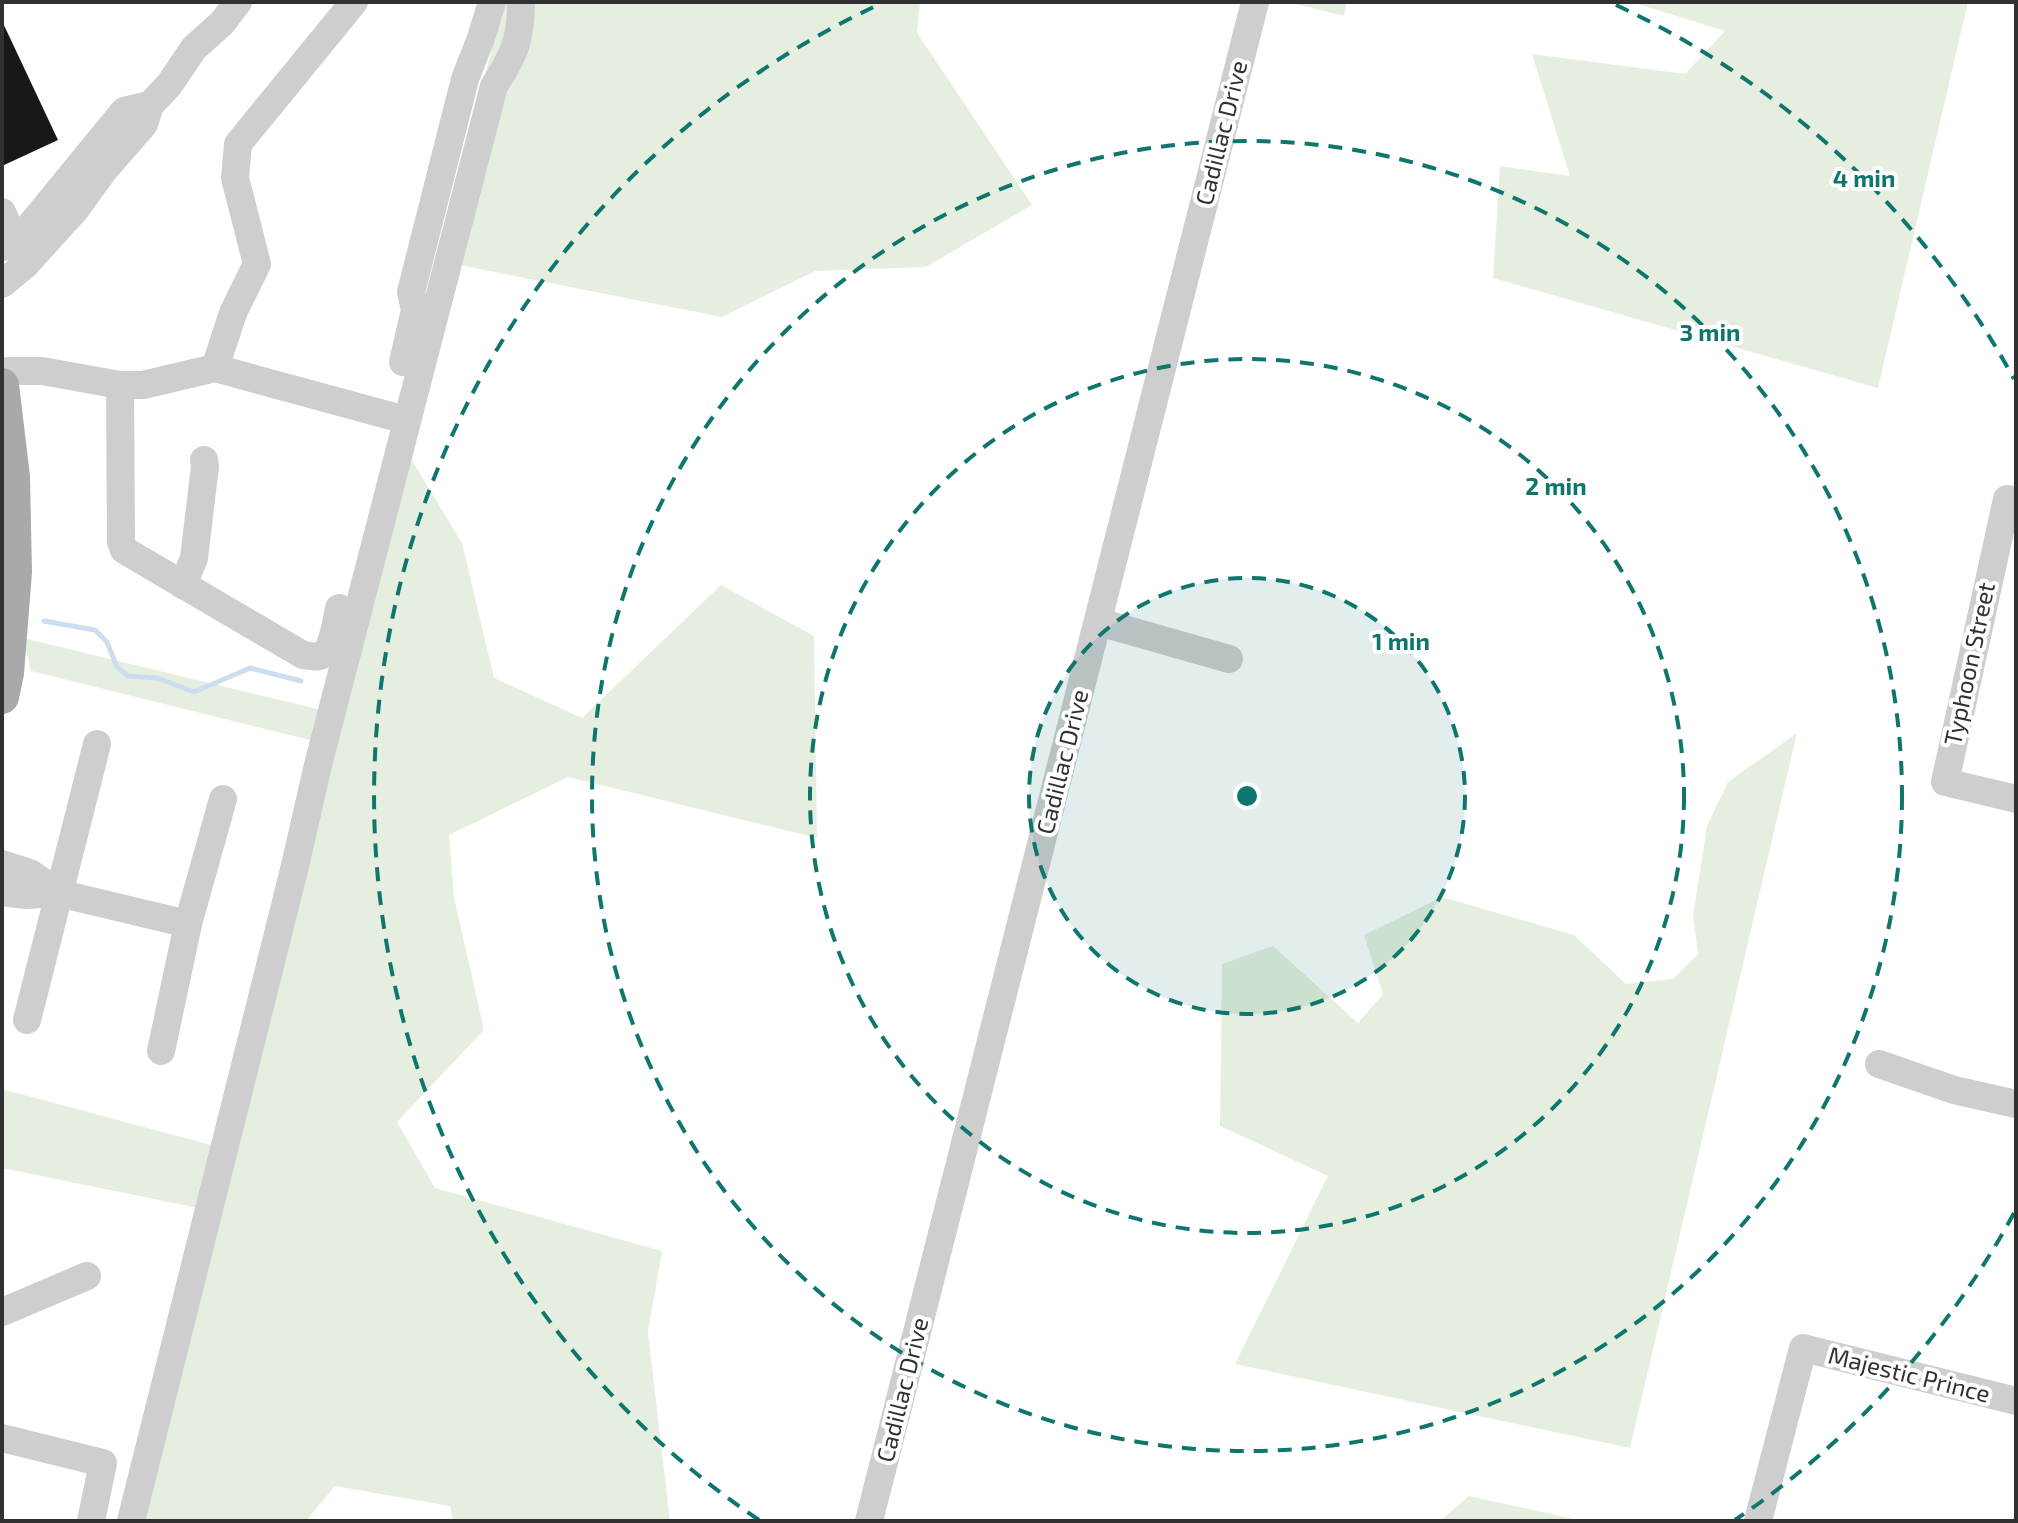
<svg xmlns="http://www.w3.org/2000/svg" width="2018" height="1523" viewBox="0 0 2018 1523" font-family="'Exo 2',sans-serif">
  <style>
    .green { fill: #e6efdf }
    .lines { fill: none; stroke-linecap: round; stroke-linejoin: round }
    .stream { stroke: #cbdeef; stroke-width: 5 }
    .building { fill: #181818 }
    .minor { stroke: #cecece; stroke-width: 28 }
    .major { stroke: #a9a9a9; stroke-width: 34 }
    .ring { fill: none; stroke: #0f766e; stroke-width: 4; stroke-dasharray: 14 10 }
    .labels { text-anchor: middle; stroke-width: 8; stroke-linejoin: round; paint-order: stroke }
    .street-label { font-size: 24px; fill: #313131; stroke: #fff }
    .centre { fill: #0f766e; stroke: #fff; stroke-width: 4 }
    .ring-label { font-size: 24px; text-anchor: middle; font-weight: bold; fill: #0f766e; stroke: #fff; stroke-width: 8; stroke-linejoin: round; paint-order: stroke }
  </style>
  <rect width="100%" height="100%" fill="#fff"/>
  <g class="green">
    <polygon points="504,2 920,2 917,33 1032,205 926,267 815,271 722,317 459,265 410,457 462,543 494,678 582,718 721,585 814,636 817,838 568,777 449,835 454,897 484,1030 397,1122 435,1188 662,1251 648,1332 670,1521 453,1521 450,1506 335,1486 306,1521 126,1521 198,1208 2,1168 2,1089 215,1146 310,740 31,671 23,638 321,710"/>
    <polygon points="1288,2 1347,2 1344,16"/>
    <polygon points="1631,2 1968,2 1878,388 1493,278 1500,166 1570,176 1532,54 1685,74 1725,31"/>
    <polygon points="1797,733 1630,1448 1235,1364 1328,1176 1220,1126 1222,964 1273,946 1358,1023 1383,994 1364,935 1442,897 1574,935 1626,984 1673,979 1698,954 1693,916 1707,826 1728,782"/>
    <polygon points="1469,1496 1583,1521 1440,1521"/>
  </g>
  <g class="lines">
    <polyline class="stream" points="44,621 95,630 107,642 117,667 128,676 157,678 194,692 250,668 301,681"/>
  </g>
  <polygon class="building" points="2,21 58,140 2,166"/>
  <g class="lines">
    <g class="minor">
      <polyline points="2,212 22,259"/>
      <polyline points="2,247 15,244 124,111 150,105"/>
      <polyline points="2,284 25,265 75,210 104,170 144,124 150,105 169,85 194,48 222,23 238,2"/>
      <polyline points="403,362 415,310 411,292 465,79 481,38 492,2"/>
      <polyline points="215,368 233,313 257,264 235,178 238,144 354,2"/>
      <polyline points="2,371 42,371 120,385 143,385 215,368 391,416"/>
      <path d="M120,385L121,542L124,550L303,655C310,656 318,658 324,654C332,647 337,619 339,608"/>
      <polyline points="2016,501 2007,499 1945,782 2016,799"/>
      <polyline points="183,585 194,558 205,466 204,460"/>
      <polyline points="1099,622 1229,659"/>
      <polyline points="2,864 30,873 58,893"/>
      <polyline points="2,892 26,895 58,893 188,924"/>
      <polyline points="27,1020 97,744"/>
      <polyline points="161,1051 188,924 223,799"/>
      <polyline points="1879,1064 1954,1090 2016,1104"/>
      <polyline points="2,1312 87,1276"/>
      <polyline points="2,1438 103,1463 91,1521"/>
      <path d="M131,1521L295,866L318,765L494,86C514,55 521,40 521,2"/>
      <polyline points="869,1521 1255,2"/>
      <polyline points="1758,1521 1803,1348 2016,1401"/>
    </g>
    <polyline class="major" points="2,385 13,477 15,572 7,673 2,697"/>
  </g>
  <circle cx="1247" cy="796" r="218" fill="#0f766e" fill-opacity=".12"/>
  <g class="ring">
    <circle cx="1247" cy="796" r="218"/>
    <circle cx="1247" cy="796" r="437"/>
    <circle cx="1247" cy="796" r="655"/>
    <path d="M2014 1213A873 873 0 0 1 1735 1520M759 1520A873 873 0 0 1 878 5M1616 5A873 873 0 0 1 2014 379"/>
  </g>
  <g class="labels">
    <g class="street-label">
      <text transform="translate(1222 133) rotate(-76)" y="8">Cadillac Drive</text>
      <text transform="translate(1970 664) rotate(-78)" y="8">Typhoon Street</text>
      <text transform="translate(1063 762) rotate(-76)" y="8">Cadillac Drive</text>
      <text transform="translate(1909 1375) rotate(14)" y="8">Majestic Prince</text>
      <text transform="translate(903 1390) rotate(-76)" y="8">Cadillac Drive</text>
    </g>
  </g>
  <circle cx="1247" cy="796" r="12" class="centre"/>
  <g class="ring-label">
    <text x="1864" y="187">4 min</text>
    <text x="1710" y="341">3 min</text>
    <text x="1556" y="495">2 min</text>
    <text x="1401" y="650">1 min</text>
  </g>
  <rect width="2018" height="1523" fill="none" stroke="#313131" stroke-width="8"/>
</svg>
